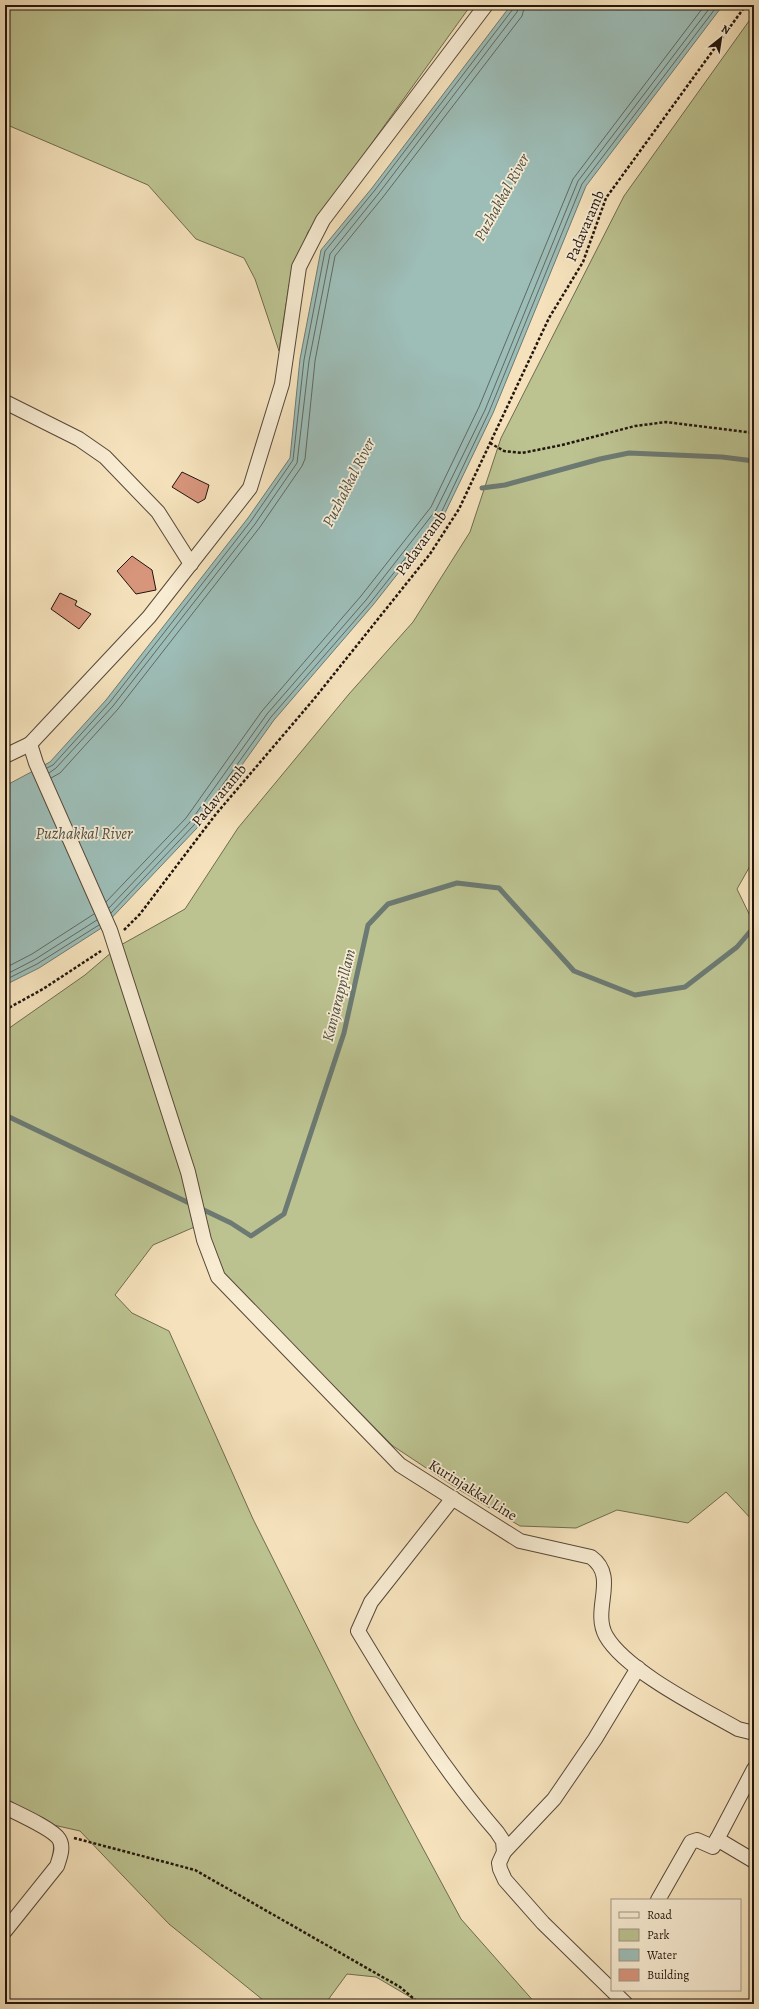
<svg xmlns="http://www.w3.org/2000/svg" width="759" height="2009" viewBox="0 0 759 2009" font-family="Alegreya,serif">
  <style>
    .green { fill: #bcc391; stroke: #6f6c4e }
    .water { fill: #9dbdb7; stroke: #6c7a73 }
    .lines { fill: none; stroke-linecap: round; stroke-linejoin: round }
    .shore { stroke: #606962; stroke-width: 1 }
    .stream { stroke: #6c7a73; stroke-width: 5 }
    .building { fill: #d7957c; stroke: #22150c }
    .minor-casing { stroke: #574838; stroke-width: 16 }
    .path { stroke: #22150c; stroke-width: 2.5; stroke-dasharray: 3 2; stroke-linecap: butt }
    .minor { stroke: #f8ecd3; stroke-width: 14 }
    .labels { text-anchor: middle; stroke-width: 3.5; stroke-linejoin: round; paint-order: stroke }
    .street-label { font-size: 15px; fill: #22150c; stroke: #f8ecd3 }
    .water-label { font-size: 16px; font-style: italic; fill: #4d5048; stroke: #f8ecd3 }
  </style>
  <rect width="100%" height="100%" fill="#f5e2bc"/>
  <filter id="stains"><feTurbulence type="fractalNoise" baseFrequency=".005" numOctaves="4"/><feColorMatrix values="0 0 0 0 .2 0 0 0 0 .09 0 0 0 0 .02 0 0 0 .5 -.17"/></filter>
  <radialGradient id="worn" r=".72"><stop offset=".6" stop-color="#630" stop-opacity="0"/><stop offset="1" stop-color="#630" stop-opacity=".3"/></radialGradient>
  <g class="green">
    <polygon points="5,5 471,5 308,232 289,285 279,351 255,279 244,258 196,239 148,185 5,124"/>
    <polygon points="754,14 754,859 737,889 754,924 754,1522 726,1492 688,1523 617,1510 576,1528 520,1526 458,1489 393,1446 220,1271 206,1222 153,1245 115,1295 132,1313 169,1331 253,1519 356,1724 461,1919 536,2004 422,2004 376,1977 347,1974 325,2004 268,2004 169,1924 80,1831 5,1814 5,1031 85,975 119,946 185,909 238,828 349,694 413,622 470,532 501,438 624,196"/>
  </g>
  <polygon class="water" points="511,5 723,5 586,186 493,413 444,515 373,605 274,720 197,828 103,927 39,968 5,985 5,786 50,762 106,700 248,518 290,458 300,359 321,250 372,188"/>
  <g class="lines">
    <g class="shore">
      <polyline points="47,768 53,765 110,702 251,521 293,460 304,360 325,251 375,190 513,9 514,5"/>
      <polyline points="49,773 56,768 113,706 255,524 297,463 309,361 330,254 379,193 517,12 519,5"/>
      <polyline points="51,778 60,773 118,709 260,527 302,466 305,459 315,361 335,256 383,197 522,16 525,5"/>
      <polyline points="106,902 186,818 262,711 361,596 431,507 479,407 573,179 705,5"/>
      <polyline points="109,908 190,822 267,714 366,600 436,510 485,410 578,181 712,5"/>
      <polyline points="111,913 194,825 271,717 370,603 441,513 489,412 582,184 718,5"/>
      <polyline points="5,968 32,954 94,914"/>
      <polyline points="5,975 34,960 97,920"/>
      <polyline points="5,980 37,964 99,925"/>
    </g>
    <g class="stream">
      <polyline points="482,488 505,485 600,459 629,453 722,457 754,461"/>
      <polyline points="5,1115 231,1223 251,1236 284,1214 344,1033 368,925 388,904 457,883 499,888 574,971 635,995 685,987 737,947 754,927"/>
    </g>
  </g>
  <g class="building">
    <polygon points="182,472 209,485 205,499 198,503 172,487"/>
    <polygon points="132,556 152,570 156,590 136,594 117,571"/>
    <polygon points="60,593 77,601 75,605 91,614 79,629 51,609"/>
  </g>
  <g class="lines">
    <defs>
      <g id="minor">
        <polyline points="5,402 79,439 105,457 158,512 191,564"/>
        <path d="M30,744L36,763L110,930L188,1172L204,1240L218,1277L400,1465L520,1541L591,1557C619,1577 591,1609 606,1636C626,1671 703,1709 738,1729L754,1733"/>
        <polyline points="5,756 30,744 149,617 250,488 282,384 299,267 323,220 486,5"/>
        <path d="M453,1498L371,1602L358,1631C400,1701 444,1771 497,1832L503,1841L504,1852L499,1863L500,1869L505,1880L543,1923L626,2004"/>
        <path d="M5,1807C17,1813 53,1829 59,1839C64,1847 60,1857 57,1866L5,1931"/>
        <polyline points="717,1839 754,1861"/>
        <polyline points="504,1852 554,1799 595,1739 638,1668"/>
        <polyline points="658,1900 691,1842 697,1840 713,1847 754,1769"/>
      </g>
    </defs>
    <use href="#minor" class="minor-casing"/>
    <g class="path">
      <polyline points="490,443 504,451 522,453 562,445 635,426 666,422 754,433"/>
      <polyline points="124,930 140,914 216,814 314,699 430,554 459,509 549,318 583,262 606,198 746,5"/>
      <polyline points="5,1010 43,989 101,951"/>
      <polyline points="74,1838 195,1870 400,1987 420,2004"/>
    </g>
    <use href="#minor" class="minor"/>
  </g>
  <g class="labels">
    <g class="street-label">
      <text transform="translate(585 226) rotate(-67)" y="5">Padavaramb</text>
      <text transform="translate(421 543) rotate(-54)" y="5">Padavaramb</text>
      <text transform="translate(219 795) rotate(-50)" y="5">Padavaramb</text>
      <text transform="translate(473 1490) rotate(32)" y="5">Kurinjakkal Line</text>
    </g>
    <g class="water-label">
      <text transform="translate(501 197) rotate(-61)" y="6">Puzhakkal River</text>
      <text transform="translate(348 482) rotate(-63)" y="6">Puzhakkal River</text>
      <text x="84" y="839">Puzhakkal River</text>
      <text transform="translate(338 995) rotate(-76)" y="6">Kanjarappillam</text>
    </g>
  </g>
  <rect width="759" height="2009" fill="none" stroke="#f5e2bc" stroke-width="20"/>
  <rect x="6" y="6" width="747" height="1997" fill="none" stroke="#22150c" stroke-width="2"/>
  <rect x="10" y="10" width="739" height="1989" fill="none" stroke="#22150c"/>
  <rect x="611" y="1899" width="130" height="92" fill="#f8ecd3" stroke="#a29683"/>
  <rect x="619" y="1912" width="20" height="6" fill="#f8ecd3" stroke="#a29683"/>
  <text x="647" y="1919" font-size="12" fill="#22150c">Road</text>
  <rect x="619" y="1929" width="20" height="12" fill="#bcc391" stroke="#a29683"/>
  <text x="647" y="1939" font-size="12" fill="#22150c">Park</text>
  <rect x="619" y="1949" width="20" height="12" fill="#9dbdb7" stroke="#a29683"/>
  <text x="647" y="1959" font-size="12" fill="#22150c">Water</text>
  <rect x="619" y="1969" width="20" height="12" fill="#d7957c" stroke="#a29683"/>
  <text x="647" y="1979" font-size="12" fill="#22150c">Building</text>
  <g transform="translate(721 38) rotate(30)" stroke="#f8ecd3" stroke-width="3" paint-order="stroke">
  <path d="M0-3L7 15L0 10L-7 15Z" fill="#22150c"/>
  <text y="-6" font-size="11" font-weight="bold" text-anchor="middle" fill="#22150c">N</text>
  </g>
  <rect width="100%" height="100%" filter="url(#stains)"/>
  <rect width="100%" height="100%" fill="url(#worn)"/>
</svg>
